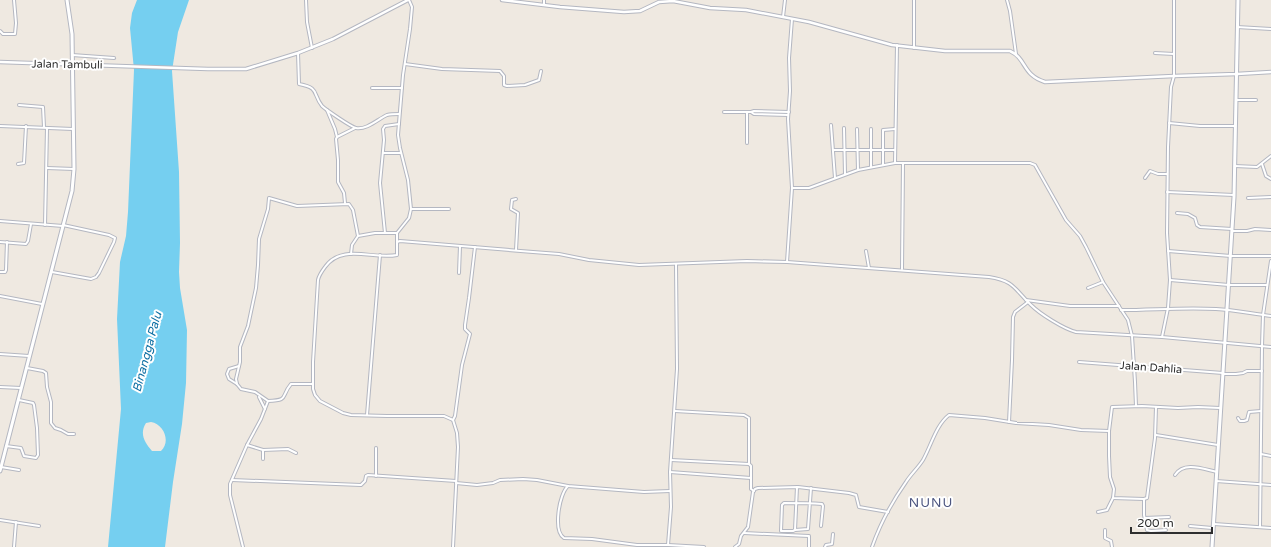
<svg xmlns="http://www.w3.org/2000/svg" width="1271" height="547" viewBox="0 0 1271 547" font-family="'Varela Round',sans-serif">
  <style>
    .water { fill: #75cff0; fill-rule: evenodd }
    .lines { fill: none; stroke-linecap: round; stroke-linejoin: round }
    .minor-casing { stroke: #b4b7c1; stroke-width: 4 }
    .tertiary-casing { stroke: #b4b7c1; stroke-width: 4.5 }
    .secondary-casing { stroke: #b4b7c1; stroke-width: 5 }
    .minor { stroke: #fff; stroke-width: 2 }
    .tertiary { stroke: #fff; stroke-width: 2.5 }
    .secondary { stroke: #fff; stroke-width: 3 }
    .labels { text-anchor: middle; stroke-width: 4; stroke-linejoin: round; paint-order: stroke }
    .street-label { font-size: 11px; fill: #2e2e2e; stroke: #fff }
    .water-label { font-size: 12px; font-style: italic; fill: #0d6fa3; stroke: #fff }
    .quarter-label { font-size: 13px; letter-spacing: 1px; fill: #4d5680; stroke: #fff }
  </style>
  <rect width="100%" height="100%" fill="#efe9e1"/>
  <path class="water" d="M137,0H189L178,32L172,71L179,172L180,243L179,272L180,288L187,330L186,383L182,424L173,482L165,547H108L121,409L117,319L120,262L126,236L128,212L134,70L130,28L132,13ZM151,422C164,424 171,442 161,451H152C145,443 139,434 146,423Z"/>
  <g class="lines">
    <defs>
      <g id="minor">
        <polyline points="306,0 307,22 312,48"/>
        <path d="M409,0L412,7L410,29L403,75L398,135L400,148L408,180L411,209L409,218L397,233V255C373,260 342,243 325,267C322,271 319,275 318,280L313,362V389L315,395L320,401L343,413L351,415L387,416H444L453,420L457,433L458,447L453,547"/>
        <polyline points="544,0 544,5"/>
        <polyline points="1007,0 1010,11 1016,54"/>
        <polyline points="783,17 785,0"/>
        <polyline points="1237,27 1271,29"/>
        <polyline points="0,31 3,34 15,34 16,23 14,0"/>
        <polyline points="914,48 914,0"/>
        <path d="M298,53L299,84C320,88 312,93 322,106C325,109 351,127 356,128C367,130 378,119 387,115C391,114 395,114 399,114"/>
        <polyline points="1155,53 1174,54"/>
        <polyline points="72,55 114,58"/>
        <polyline points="405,64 442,69 500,71 504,76 504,85 507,86 525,85 539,80 541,71"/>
        <polyline points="372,88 402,88"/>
        <polyline points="1237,100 1256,100"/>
        <polyline points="19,105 43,107 44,127"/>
        <polyline points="327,110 335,129 337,137"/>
        <polyline points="724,112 751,112 754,114 788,115"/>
        <polyline points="751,112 754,111 789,112"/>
        <polyline points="1169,123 1200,126 1235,126"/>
        <polyline points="831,125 835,178"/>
        <polyline points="0,126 73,129"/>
        <polyline points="844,128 845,174"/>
        <polyline points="857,129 858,170"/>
        <polyline points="871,129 871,167"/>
        <polyline points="747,143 747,112"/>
        <polyline points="833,150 895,150"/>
        <polyline points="383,153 401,153"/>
        <polyline points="895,163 897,45"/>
        <polyline points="18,164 24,163 26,126"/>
        <polyline points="1262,164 1266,176 1271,179"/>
        <polyline points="883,165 883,130 895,129"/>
        <polyline points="1235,166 1257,167 1271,156"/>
        <polyline points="47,168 74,169"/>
        <polyline points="1145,178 1150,171 1158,174 1167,174"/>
        <polyline points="792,188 809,188 858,170 895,163 1030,163 1035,165 1066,220 1080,236 1086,247 1103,282 1128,320 1132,336 1135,382 1136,406"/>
        <polyline points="1167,192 1234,195"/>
        <polyline points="1248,198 1271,197"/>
        <polyline points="516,199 512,200 511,209 518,213 516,250"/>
        <polyline points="345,203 344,193 338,182 338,160 336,139 337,137 355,128"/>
        <polyline points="411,209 449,209"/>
        <polyline points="1177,213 1188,214 1195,218 1197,225 1200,227 1232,229"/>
        <polyline points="0,221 63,226"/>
        <polyline points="45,225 47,128"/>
        <polyline points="1232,231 1247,231 1255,229 1271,230"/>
        <polyline points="385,233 380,183 384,140 383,129 385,126 399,124"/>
        <polyline points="0,242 26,244 28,241 31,224"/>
        <path d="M397,242L400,241L533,252L559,254L589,260L639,265L747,261L787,262L989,277C1015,281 1014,289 1031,305C1040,314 1064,329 1076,332L1162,337L1271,347"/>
        <polyline points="866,251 869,268"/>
        <polyline points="1168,251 1231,256 1271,256"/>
        <polyline points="351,254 352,245 358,236 375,233 397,233"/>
        <polyline points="787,262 792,188 788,119 790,91 789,58 792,19"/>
        <polyline points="902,269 903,163"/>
        <polyline points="0,272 5,272 6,270 7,242"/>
        <polyline points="52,272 91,279 96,277 99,273 114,242 115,238 109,235 63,225"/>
        <polyline points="459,273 460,246"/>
        <polyline points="1170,280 1229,285 1267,285"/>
        <polyline points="1088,288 1103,282"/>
        <polyline points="0,296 42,304"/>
        <polyline points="1026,300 1070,306 1119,306"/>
        <path d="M1121,310C1153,310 1185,307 1216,309C1235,310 1253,314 1271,316"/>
        <polyline points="1162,337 1168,308 1170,280 1167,233 1168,147 1171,87 1174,76 1174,0"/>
        <polyline points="0,354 29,356"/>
        <polyline points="1079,362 1223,373"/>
        <polyline points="27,368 43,371 46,373 47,387 51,402 51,423 55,428 61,430 68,434 74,434"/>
        <polyline points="1223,374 1236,374 1243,373 1247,371 1262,371"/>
        <polyline points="237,384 229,379 227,374 229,369 239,366"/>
        <polyline points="0,387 21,388"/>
        <polyline points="259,397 265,409"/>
        <polyline points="268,401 255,392 241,389 237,384 236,379 240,362 240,347 248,326 256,288 258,265 259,239 268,209 269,198 297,206 349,204 353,210 358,236"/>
        <polyline points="1156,407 1155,438 1147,498 1144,499 1113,498 1114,489 1110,477 1109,456 1109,431 1112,407 1142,406 1178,408 1198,407 1220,408"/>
        <polyline points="675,411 744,415 749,418 749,464"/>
        <polyline points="367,415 380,255"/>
        <polyline points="1238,418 1240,421 1244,421 1247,420 1249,412 1261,411"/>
        <polyline points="453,420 455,416 462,365 470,334 465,329 465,325 469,298 475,247"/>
        <polyline points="1009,422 1012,360 1013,317 1015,312 1028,302"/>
        <polyline points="1156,435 1218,445"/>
        <polyline points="247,445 263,450 288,449 296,453"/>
        <polyline points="6,446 21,448 24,456 36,458 38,455 37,428 34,405 33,403 19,400"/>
        <polyline points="376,448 376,476"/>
        <polyline points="1261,454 1271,456"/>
        <polyline points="263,459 263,450"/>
        <polyline points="671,460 749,464 751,466 751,489 754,491"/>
        <polyline points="1,467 19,470"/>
        <polyline points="670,472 751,478"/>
        <path d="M1175,475C1184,461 1203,469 1217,472"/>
        <polyline points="232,480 361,485 365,481 366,476 368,475 456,481"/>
        <polyline points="1216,481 1271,485"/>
        <polyline points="456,483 477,485 493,483 500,480 523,479 537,480 568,486 644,492 670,491"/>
        <path d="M568,486C559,494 553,531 564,538L592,539L637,545H668L704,547"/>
        <path d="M811,488C810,501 809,515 808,529L795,530L793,531H781L782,505L784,503C797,503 810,503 822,504L823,506L821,526"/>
        <polyline points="1144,499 1144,515 1147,530 1151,531 1166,530"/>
        <polyline points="1098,512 1107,510 1113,498"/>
        <polyline points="1145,518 1169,517"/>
        <polyline points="0,520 39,526"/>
        <polyline points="1214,524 1271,528"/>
        <polyline points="1190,526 1212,528"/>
        <polyline points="1260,527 1262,346 1263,315 1271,261"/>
        <polyline points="795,530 797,487"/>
        <polyline points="1105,530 1105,538 1111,541 1112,547"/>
        <polyline points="744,533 809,536 809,547"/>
        <polyline points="668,545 671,507 670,472 677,369 676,264"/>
        <polyline points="14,547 16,522"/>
        <path d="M243,547L230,495V484L247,445L261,419L268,401C290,400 280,397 291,384H313"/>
        <polyline points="735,547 739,544 741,536 748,527 753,492 755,489 758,488 798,487 849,493 856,495 859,507 888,512"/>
        <polyline points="825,547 826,545 832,544 833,534"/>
        <path d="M872,547C880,524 892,502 906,482C911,474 918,468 923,460C931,446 936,425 949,415L985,418L1016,423L1049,425L1081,430L1109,431"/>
      </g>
      <g id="tertiary">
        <path d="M502,0L560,7L624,12L640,11L659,2L673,1L710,8L746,10L809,22L892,45L945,51H1010C1027,59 1022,75 1045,82L1174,76L1237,74L1271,72"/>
        <polyline points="0,62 208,69 246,69 298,53 333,39 408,0"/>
      </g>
      <g id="secondary">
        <polyline points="0,471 72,191 74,169 72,34 67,0"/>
        <polyline points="1212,547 1234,197 1238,0"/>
      </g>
    </defs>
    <use href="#minor" class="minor-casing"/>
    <use href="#tertiary" class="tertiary-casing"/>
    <use href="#secondary" class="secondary-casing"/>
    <use href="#minor" class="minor"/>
    <use href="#tertiary" class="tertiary"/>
    <use href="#secondary" class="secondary"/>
  </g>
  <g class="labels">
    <g class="street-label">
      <text transform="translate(67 64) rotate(1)" y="4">Jalan Tambuli</text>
      <text transform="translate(1151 367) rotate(4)" y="4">Jalan Dahlia</text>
    </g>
    <g class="water-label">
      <text transform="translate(147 352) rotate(-75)" y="4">Binangga Palu</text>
    </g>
    <g class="quarter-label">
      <text x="931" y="507">NUNU</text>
    </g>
  </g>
  <path d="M1131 527v6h81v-6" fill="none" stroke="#2e2e2e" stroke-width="2"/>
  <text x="1137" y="527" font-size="12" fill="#2e2e2e" stroke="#ffffff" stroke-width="3" paint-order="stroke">200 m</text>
</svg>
